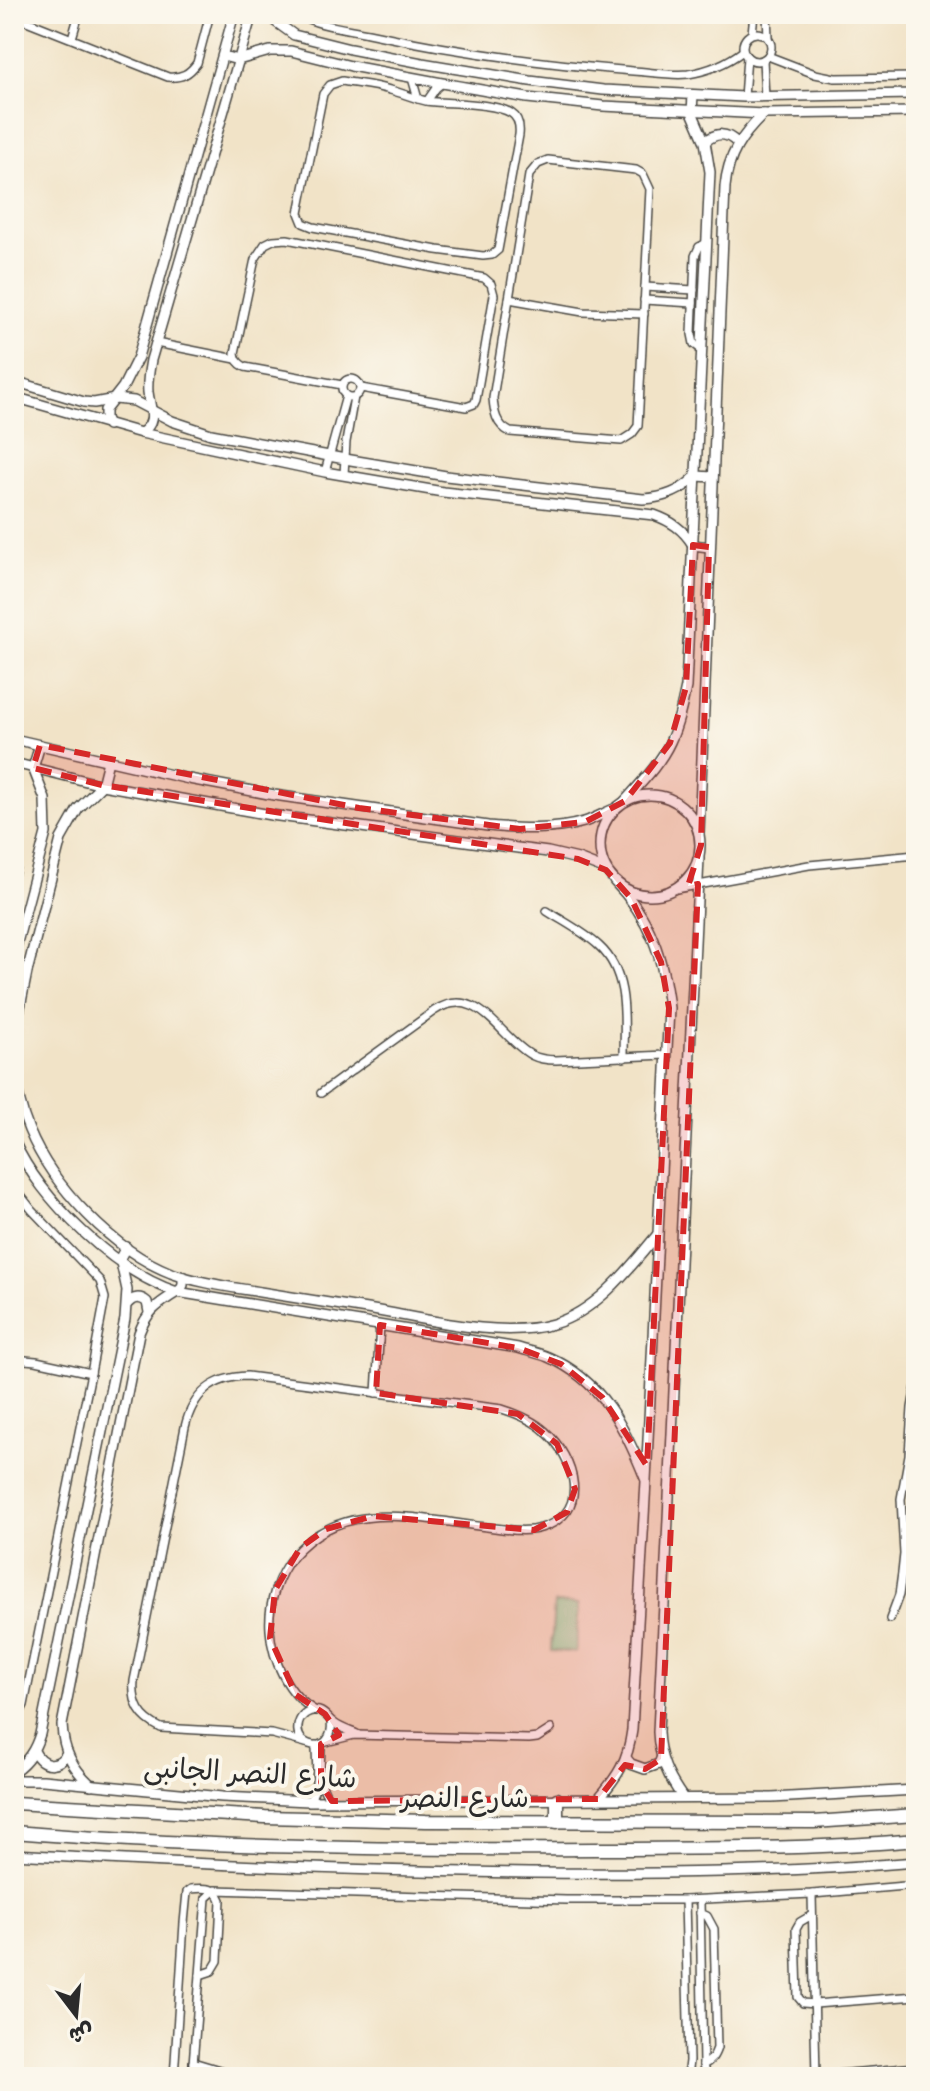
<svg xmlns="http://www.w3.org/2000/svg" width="930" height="2091" viewBox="0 0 930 2091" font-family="Mali,'Playpen Sans Arabic',sans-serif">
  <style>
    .green { fill: #88dfa3; stroke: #5a8567; stroke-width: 2 }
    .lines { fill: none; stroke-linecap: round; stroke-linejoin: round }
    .minor-casing { stroke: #494742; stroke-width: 10 }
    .tertiary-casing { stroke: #494742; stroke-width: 12 }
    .primary-casing { stroke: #494742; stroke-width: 15 }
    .minor { stroke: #fff; stroke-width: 7 }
    .tertiary { stroke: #fff; stroke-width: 9 }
    .primary { stroke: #fff; stroke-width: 12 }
    .marked { fill: #d62828; fill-opacity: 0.2; stroke: #d62828; stroke-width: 6; stroke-dasharray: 16 10; stroke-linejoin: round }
    .labels { text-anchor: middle; stroke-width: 8; stroke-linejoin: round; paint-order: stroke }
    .street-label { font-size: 28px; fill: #2b2b2b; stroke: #fbf7ec }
  </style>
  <rect width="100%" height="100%" fill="#fbf7ec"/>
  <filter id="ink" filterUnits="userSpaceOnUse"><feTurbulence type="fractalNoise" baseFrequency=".0125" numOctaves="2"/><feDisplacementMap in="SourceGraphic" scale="16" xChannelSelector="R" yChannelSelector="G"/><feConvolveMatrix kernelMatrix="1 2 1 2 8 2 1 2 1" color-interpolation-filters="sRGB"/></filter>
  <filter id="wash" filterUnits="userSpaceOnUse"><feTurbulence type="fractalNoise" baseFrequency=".006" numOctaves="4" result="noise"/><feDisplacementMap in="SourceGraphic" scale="32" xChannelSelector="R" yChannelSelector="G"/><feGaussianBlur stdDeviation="1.8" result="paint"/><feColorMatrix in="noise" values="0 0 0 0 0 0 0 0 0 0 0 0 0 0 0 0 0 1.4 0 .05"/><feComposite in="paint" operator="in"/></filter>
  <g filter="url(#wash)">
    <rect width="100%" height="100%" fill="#f1e3c7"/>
    <polygon class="green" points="554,1603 579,1604 576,1652 551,1651"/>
  </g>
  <g filter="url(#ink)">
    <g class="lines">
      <defs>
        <g id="minor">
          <path d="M298,14C318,26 345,28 368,33C455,52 545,64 633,71C651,72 671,76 688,74C708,71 727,63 743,51"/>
          <polyline points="767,14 768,37"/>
          <path d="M14,16L168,77C182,78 189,74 197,63L210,14"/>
          <circle cx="757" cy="47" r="14"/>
          <polyline points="752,33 754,14"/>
          <polyline points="72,38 79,14"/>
          <polyline points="768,56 815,74 835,78 916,77"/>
          <polyline points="763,60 765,97"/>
          <polyline points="412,78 418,99"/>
          <path d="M342,81C358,84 374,85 390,90C402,93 413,98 426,101C447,104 493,102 511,113C519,118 520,126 519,135L498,250L492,255L483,256L437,250L313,227L303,223L299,213L323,94L330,85Z"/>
          <polyline points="744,97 747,57"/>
          <polyline points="427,101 436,88 442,83"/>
          <path d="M548,160L636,170L643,174L650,189L638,426L632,434L621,441L510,432C496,425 494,412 493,398L529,175L538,164Z"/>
          <polyline points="645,287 694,290"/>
          <polyline points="509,299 583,312 644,314"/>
          <polyline points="644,300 693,303"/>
          <polyline points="156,343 236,359"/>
          <polyline points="702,350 694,344 692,334 695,256 699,247 707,243"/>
          <circle cx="351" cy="388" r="9"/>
          <path d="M342,385L245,367C238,363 236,360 235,353L255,259L265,244L273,240L287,239L484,278L491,284L494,295L476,400L474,404L466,407L361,388"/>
          <polyline points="325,472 346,396"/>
          <polyline points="344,474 346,442 354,397"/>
          <polyline points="14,822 19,850 14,875"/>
          <polyline points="676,889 809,865 916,855"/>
          <path d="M547,911C564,922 584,932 599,946C630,974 624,1021 624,1058"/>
          <path d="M321,1093L434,1011C478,983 498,1036 531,1055C539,1059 547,1060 556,1060L666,1055"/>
          <polyline points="14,1187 32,1210 100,1281 105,1298 91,1373 24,1705 14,1725"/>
          <polyline points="14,1359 36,1361 91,1373"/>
          <polyline points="376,1393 380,1325"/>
          <polyline points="890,1619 899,1595 902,1573 904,1554 901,1499 909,1455 912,1408 916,1386"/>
          <path d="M331,1722C333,1735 325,1750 309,1744C289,1737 298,1707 319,1711C326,1713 328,1719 334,1723C340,1728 350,1731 357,1734"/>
          <polyline points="326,1742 354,1735 529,1739 537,1738 551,1729"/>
          <path d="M306,1743L272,1734L161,1728C140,1718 132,1704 134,1681L185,1427C193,1394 212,1377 247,1376L502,1409C518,1414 533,1420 545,1431C575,1458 592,1513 541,1528C524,1533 505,1529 487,1527C420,1520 344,1496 293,1556C277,1576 268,1604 270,1630C272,1660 288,1696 316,1711"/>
          <path d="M321,1744C321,1763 316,1787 332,1801"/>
          <path d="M309,1801C320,1786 316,1764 316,1745"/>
          <polyline points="812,1894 816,2077"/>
          <polyline points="685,1900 689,2061 687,2077"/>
          <polyline points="700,1900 703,2065 706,2077"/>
          <path d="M700,1913L707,1916L714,1929L717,2048C714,2057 711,2061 703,2065"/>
          <polyline points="812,1915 800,1922 796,1929 798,1997 803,2003 815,2004 916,1996"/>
          <polyline points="193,2062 243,2077"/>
          <polyline points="816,2076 916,2067"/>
          <path d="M174,2077L184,1923L187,1892L191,1889C203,1888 216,1886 221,1900L218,1961L212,1971L200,1975"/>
          <polyline points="192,2077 206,1898 215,1890 566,1900 685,1900 812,1894 916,1885"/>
        </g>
        <g id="tertiary">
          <polyline points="269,14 276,22 294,35 350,49 422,63 530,81 603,90 744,97 916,94"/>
          <polyline points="223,56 238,60 270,51 291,51 351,66 442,83 527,98 603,106 764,114 916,112"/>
          <path d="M705,142C716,132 727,132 737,143"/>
          <path d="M14,381L84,402L94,403L115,399L134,401L172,421L211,434L345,459L446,476L643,499C664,498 681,492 696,476L713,477"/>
          <path d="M14,397L141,433L325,472L443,492L654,515C671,521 683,529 693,545L709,547"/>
          <polyline points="108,425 105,418 105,410 123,387 138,357 234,14"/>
          <path d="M141,433C158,422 150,409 148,392C147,381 149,371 151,360L252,14"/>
          <path d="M14,739L189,779L274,795L488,826C520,829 553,831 584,822C594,819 604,813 614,809"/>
          <polyline points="14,763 102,785 271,815 548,852 578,859 606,870"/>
          <circle cx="650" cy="845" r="50"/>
          <path d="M625,801C641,783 660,764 670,742C678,725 682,706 686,687L710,172L705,142L692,112L693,95"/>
          <path d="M699,833L725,187C728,155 741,136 764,114"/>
          <polyline points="14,954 46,833 45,799 33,768 40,745"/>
          <polyline points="14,1037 27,972 61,839 78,809 102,785 108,761"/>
          <path d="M14,1065C16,1088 20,1109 29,1130C52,1186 114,1251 171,1273C199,1283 231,1287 260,1292C298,1298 335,1304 373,1310C426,1319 501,1339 553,1324C597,1311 629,1269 657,1235"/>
          <path d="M14,1141C40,1200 116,1272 177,1292L518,1348C528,1351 539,1353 548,1357C602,1380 625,1428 645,1478"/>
          <path d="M127,1304C133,1297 140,1296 147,1302L149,1312"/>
          <path d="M34,1751C42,1767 58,1768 67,1753"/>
          <polyline points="626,1758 631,1764 645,1769 659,1764 661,1759"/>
          <path d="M14,1771C28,1761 35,1750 40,1734L125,1319L127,1290L120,1258L126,1247"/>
          <polyline points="14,1780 43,1780 222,1797 309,1801 772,1798 916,1790"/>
          <path d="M91,1785C72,1768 63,1750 62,1725L139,1333C149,1307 160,1304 181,1289L183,1285V1277"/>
          <path d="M683,1798C668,1777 659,1758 658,1732L699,858"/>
          <path d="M598,1799C618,1776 628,1761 632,1730L646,1481L669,1008C663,958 651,918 614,881"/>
          <path d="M14,1854C186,1864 357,1871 529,1873C658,1874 787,1873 916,1862"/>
        </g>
        <g id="primary">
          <polyline points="557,1799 557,1822"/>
          <polyline points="14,1803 265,1817 426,1821 814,1822 916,1815"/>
          <path d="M14,1832C207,1848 401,1850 595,1849C702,1848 809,1850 916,1840"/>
        </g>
      </defs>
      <use href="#minor" class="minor-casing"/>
      <use href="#tertiary" class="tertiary-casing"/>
      <use href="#primary" class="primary-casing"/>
      <use href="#minor" class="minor"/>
      <use href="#tertiary" class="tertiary"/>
      <use href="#primary" class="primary"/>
    </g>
  </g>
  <path class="marked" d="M693,545L709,547L701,845L688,886L698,884L661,1759L645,1769L625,1765L598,1799L332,1801L321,1784V1744L339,1735L325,1714L296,1695L270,1638L275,1590L300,1548L326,1529L373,1516L534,1530L567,1512L575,1489L557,1444L518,1414L376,1393L380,1325L518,1348L561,1364L602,1397L647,1466L669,1008L661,962L631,898L606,870L578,859L102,785L33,768L40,745L359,808L520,829L585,822L625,801L670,743L686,687Z"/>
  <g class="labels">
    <g class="street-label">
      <text transform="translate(250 1772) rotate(3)" y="10">شارع النصر الجانبى</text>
      <text x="465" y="1807">شارع النصر</text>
    </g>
  </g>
  <rect width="930" height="2091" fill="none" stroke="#fbf7ec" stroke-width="48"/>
  <g transform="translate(76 2015) rotate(164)" stroke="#fbf7ec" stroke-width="6" paint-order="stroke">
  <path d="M0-6L14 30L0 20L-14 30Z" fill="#2b2b2b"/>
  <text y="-12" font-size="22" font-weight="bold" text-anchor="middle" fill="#2b2b2b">ش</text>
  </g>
</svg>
